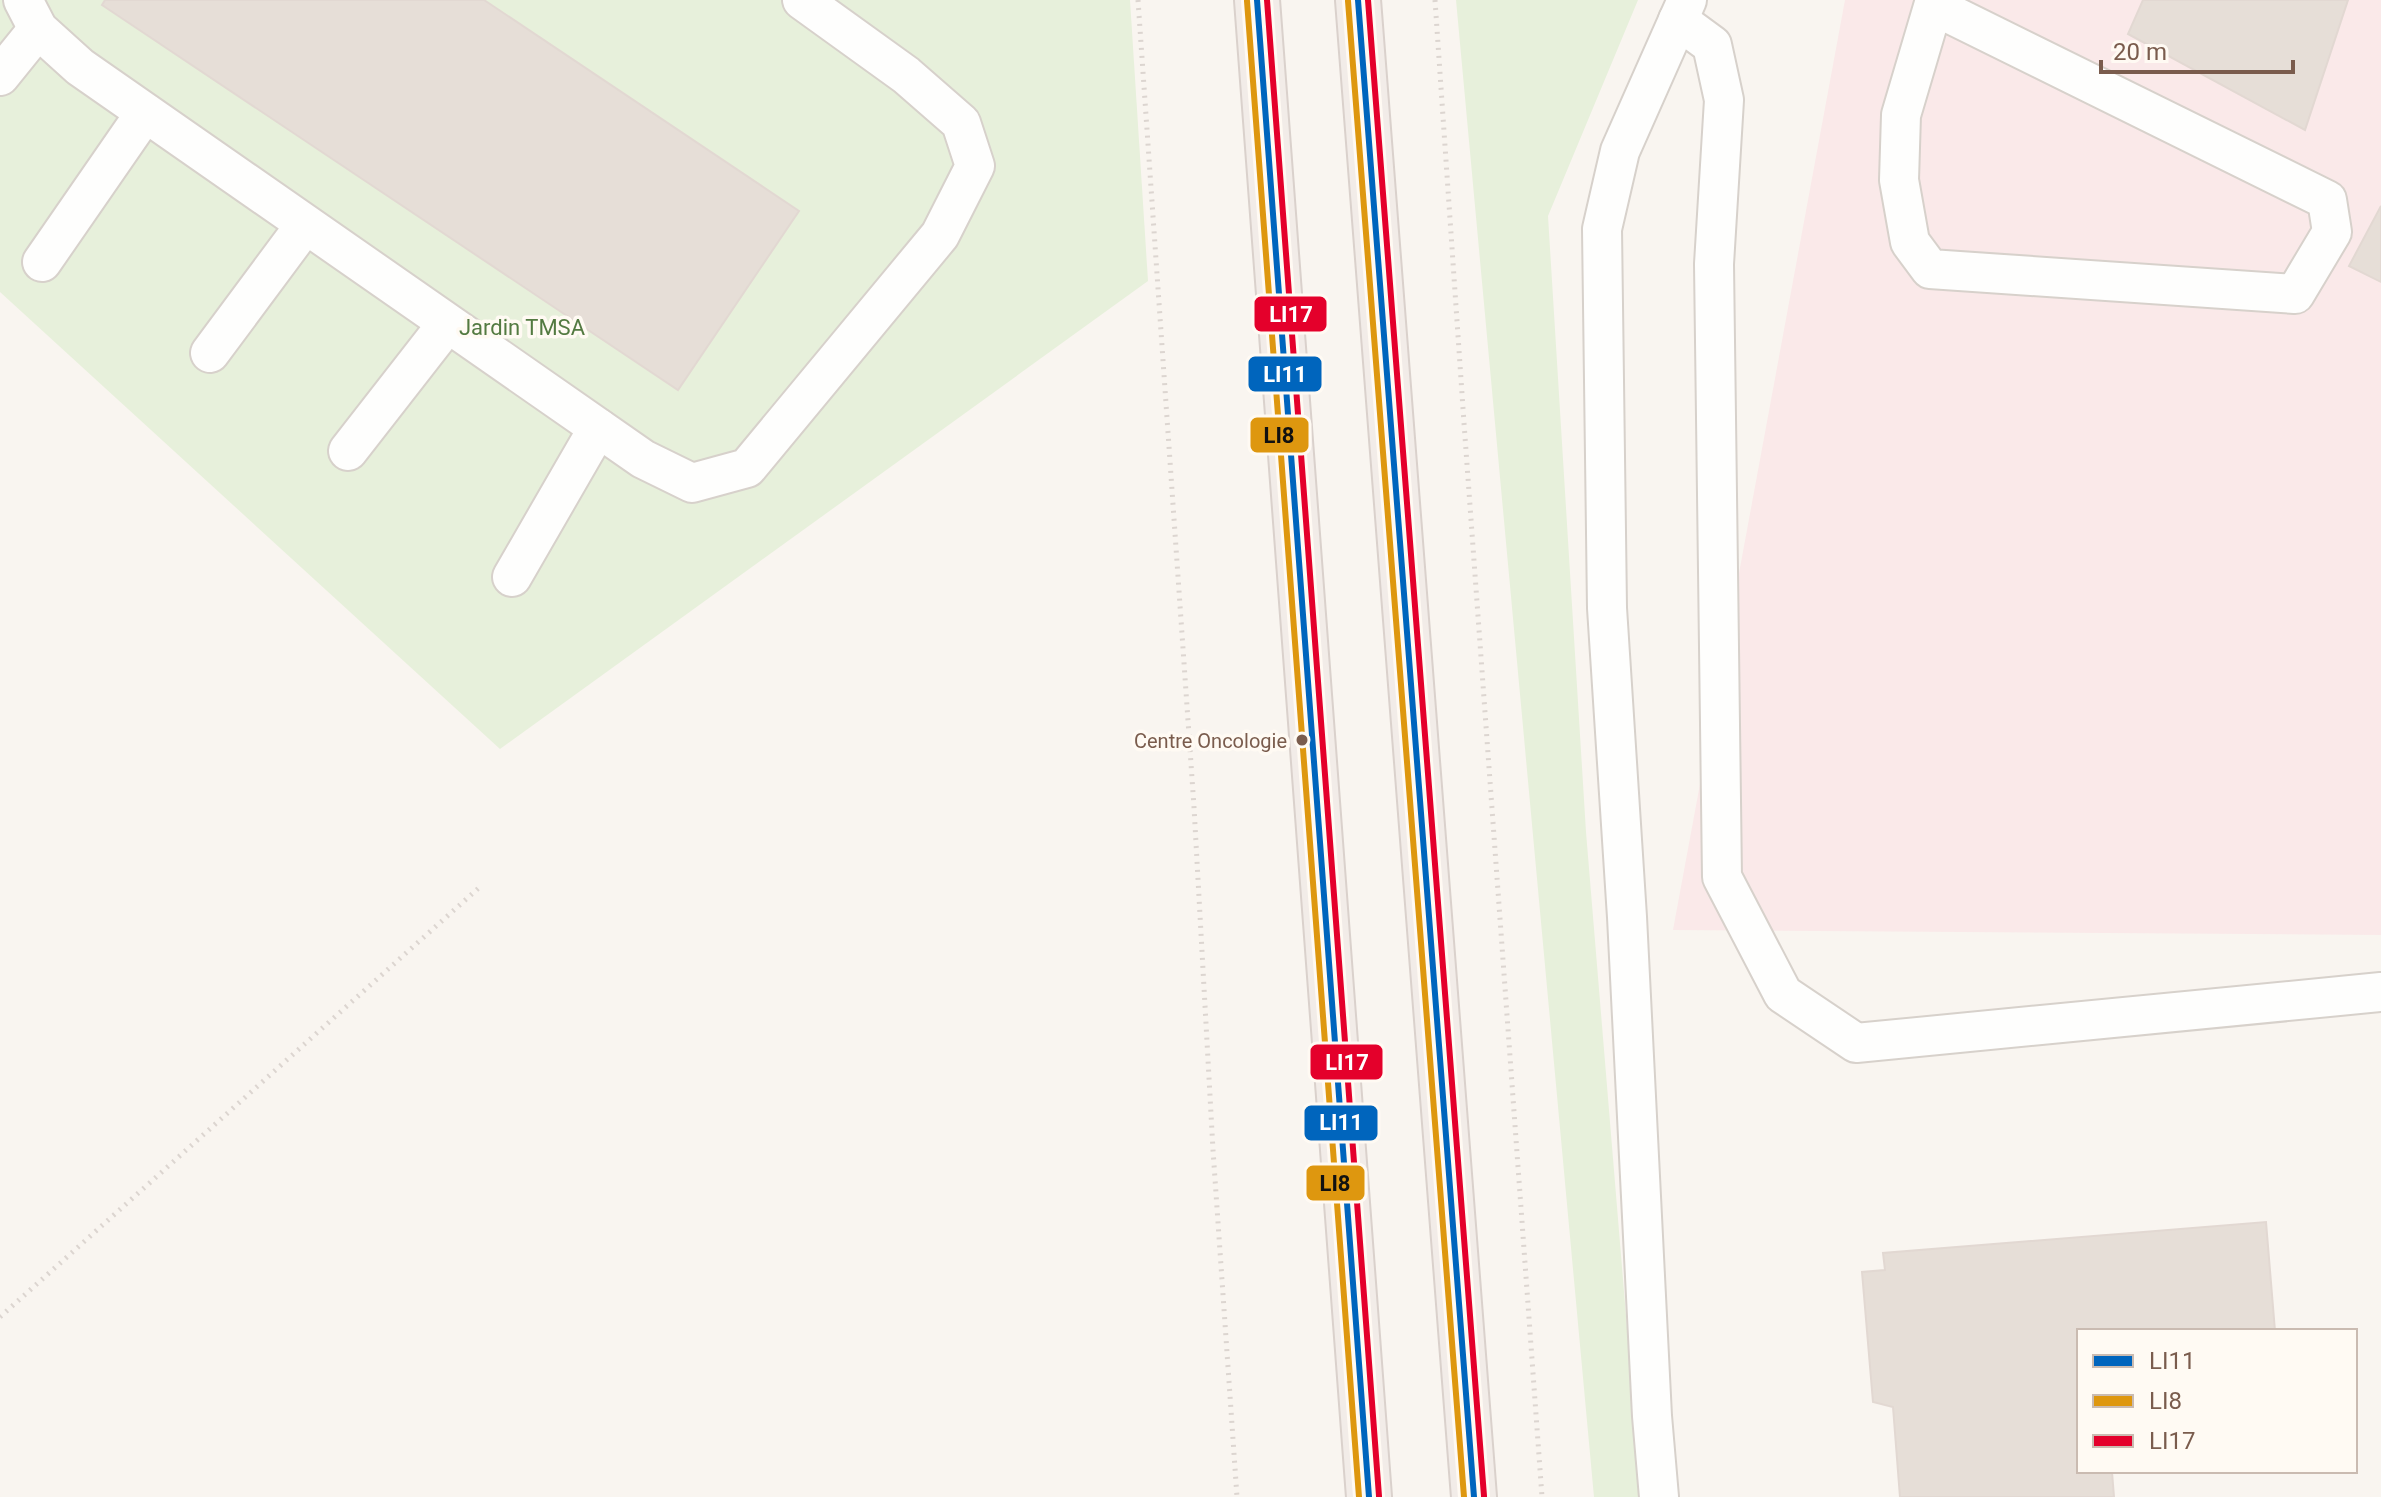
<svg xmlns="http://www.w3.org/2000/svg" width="2381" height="1497" viewBox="0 0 2381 1497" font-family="Roboto,sans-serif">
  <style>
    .medical { fill: #fae9e9 }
    .green { fill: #e7f0db }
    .building { fill: #e6ded7; stroke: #e2d8d2; stroke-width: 2 }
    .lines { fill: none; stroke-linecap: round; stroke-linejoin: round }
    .service-casing { stroke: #d7d1cb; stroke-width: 42 }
    .trunk-casing { stroke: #dad1cc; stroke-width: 48 }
    .path { stroke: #dcd5d0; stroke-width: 5; stroke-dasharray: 2 6; stroke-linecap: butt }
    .service { stroke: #fefefd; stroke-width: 38 }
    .trunk { stroke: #f2ece8; stroke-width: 44 }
    .bus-1-casing { stroke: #fffaf3; stroke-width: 12 }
    .bus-2-casing { stroke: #fffaf3; stroke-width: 12 }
    .bus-3-casing { stroke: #fffaf3; stroke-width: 12 }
    .bus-1 { stroke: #0065bd; stroke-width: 6 }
    .bus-2 { stroke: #de970f; stroke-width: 6 }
    .bus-3 { stroke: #e4002b; stroke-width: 6 }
    .bus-dot { fill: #7a5c4d; stroke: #fffaf3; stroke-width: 3 }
    .labels { text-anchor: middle; stroke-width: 7; stroke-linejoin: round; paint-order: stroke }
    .bus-label { font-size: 20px; fill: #7a5c4d; stroke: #fffaf3; text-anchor: end }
    .park-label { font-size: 22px; fill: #537a41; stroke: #fffaf3 }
    .line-badge { stroke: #fffaf3; stroke-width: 3 }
    .badge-label { font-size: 22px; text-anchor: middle; font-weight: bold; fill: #fff }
    .pale-badge-label { font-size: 22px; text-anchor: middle; font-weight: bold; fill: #111 }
  </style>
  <rect width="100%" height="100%" fill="#f9f5f0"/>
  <polygon class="medical" points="1845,0 2381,0 2381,935 1673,930"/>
  <g class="green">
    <polygon points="0,0 1130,0 1148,281 500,749 0,292"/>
    <polygon points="1456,0 1638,0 1548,216 1586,832 1641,1497 1594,1497"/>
  </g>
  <g class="building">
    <polygon points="105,0 484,0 799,211 678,390 102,5"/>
    <polygon points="2143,0 2348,0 2305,130 2128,34"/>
    <polygon points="2381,206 2381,282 2349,266"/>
    <polygon points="2266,1222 2275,1331 2079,1331 2079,1471 2122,1471 2112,1472 2114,1497 1900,1497 1893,1407 1873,1402 1862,1272 1885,1270 1883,1253"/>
  </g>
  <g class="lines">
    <defs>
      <g id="service">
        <polyline points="23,0 38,29 80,67 643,459 692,483 747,468 940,235 975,166 961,123 906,75 802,0"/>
        <polyline points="1934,6 2327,200 2332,232 2295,294 1930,269 1910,242 1899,180 1901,115 1935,0"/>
        <polyline points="1678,20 1712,45 1724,100 1714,264 1722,877 1783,994 1856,1043 2381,992"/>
        <polyline points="0,76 38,29"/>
        <polyline points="42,262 145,113"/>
        <polyline points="210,353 305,225"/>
        <polyline points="348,451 447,324"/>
        <polyline points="512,577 598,428"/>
        <polyline points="1659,1497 1652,1416 1627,917 1607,608 1602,229 1620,151 1687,0"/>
      </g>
      <g id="trunk">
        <polyline points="1257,0 1369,1497"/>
        <polyline points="1358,0 1474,1497"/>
      </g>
    </defs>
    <use href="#service" class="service-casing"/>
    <use href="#trunk" class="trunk-casing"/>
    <g class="path">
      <polyline points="1138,0 1194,807 1213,1150 1237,1497"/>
      <polyline points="1435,0 1464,423 1542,1497"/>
      <polyline points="0,1317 482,885"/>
    </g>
    <use href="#service" class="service"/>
    <use href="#trunk" class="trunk"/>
    <defs>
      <g id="bus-1">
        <polyline points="1257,0 1369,1497"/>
        <polyline points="1358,0 1474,1497"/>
      </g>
      <g id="bus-2">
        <polyline points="1247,1 1359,1497"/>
        <polyline points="1348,1 1464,1497"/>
      </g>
      <g id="bus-3">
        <polyline points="1267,0 1379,1496"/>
        <polyline points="1368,0 1484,1496"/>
      </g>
    </defs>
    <use href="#bus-1" class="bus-1-casing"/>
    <use href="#bus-2" class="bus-2-casing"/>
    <use href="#bus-3" class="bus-3-casing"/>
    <use href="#bus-1" class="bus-1"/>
    <use href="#bus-2" class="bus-2"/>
    <use href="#bus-3" class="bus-3"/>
  </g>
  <circle class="bus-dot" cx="1302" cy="740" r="7"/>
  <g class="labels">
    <g class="bus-label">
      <text x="1287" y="748">Centre Oncologie</text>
    </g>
    <g class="park-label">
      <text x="522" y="335">Jardin TMSA</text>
    </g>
  </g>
  <g class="line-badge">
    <rect x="1253" y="295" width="75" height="38" rx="8" fill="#e4002b"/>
    <rect x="1247" y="355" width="76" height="38" rx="8" fill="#0065bd"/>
    <rect x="1249" y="416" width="61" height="38" rx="8" fill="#de970f"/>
    <rect x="1309" y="1043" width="75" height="38" rx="8" fill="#e4002b"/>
    <rect x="1303" y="1104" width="76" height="38" rx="8" fill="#0065bd"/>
    <rect x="1305" y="1164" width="61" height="38" rx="8" fill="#de970f"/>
  </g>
  <g class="badge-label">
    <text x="1291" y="322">LI17</text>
    <text x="1285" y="382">LI11</text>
    <text x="1347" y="1070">LI17</text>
    <text x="1341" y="1130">LI11</text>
  </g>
  <g class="pale-badge-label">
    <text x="1279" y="443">LI8</text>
    <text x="1335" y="1191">LI8</text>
  </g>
  <rect x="2077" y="1329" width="280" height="144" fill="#fffaf3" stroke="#cabbb1" stroke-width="2"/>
  <rect x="2093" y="1355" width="40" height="12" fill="#0065bd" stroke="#cabbb1" stroke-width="2"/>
  <text x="2149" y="1369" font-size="24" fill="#7a5c4d">LI11</text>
  <rect x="2093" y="1395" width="40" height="12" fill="#de970f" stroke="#cabbb1" stroke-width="2"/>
  <text x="2149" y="1409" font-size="24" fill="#7a5c4d">LI8</text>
  <rect x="2093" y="1435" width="40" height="12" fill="#e4002b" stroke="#cabbb1" stroke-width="2"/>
  <text x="2149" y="1449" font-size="24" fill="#7a5c4d">LI17</text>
  <path d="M2101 60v12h192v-12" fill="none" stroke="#7a5c4d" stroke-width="4"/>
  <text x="2113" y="60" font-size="24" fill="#7a5c4d" stroke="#fffaf3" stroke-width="6" paint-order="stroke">20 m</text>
</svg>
